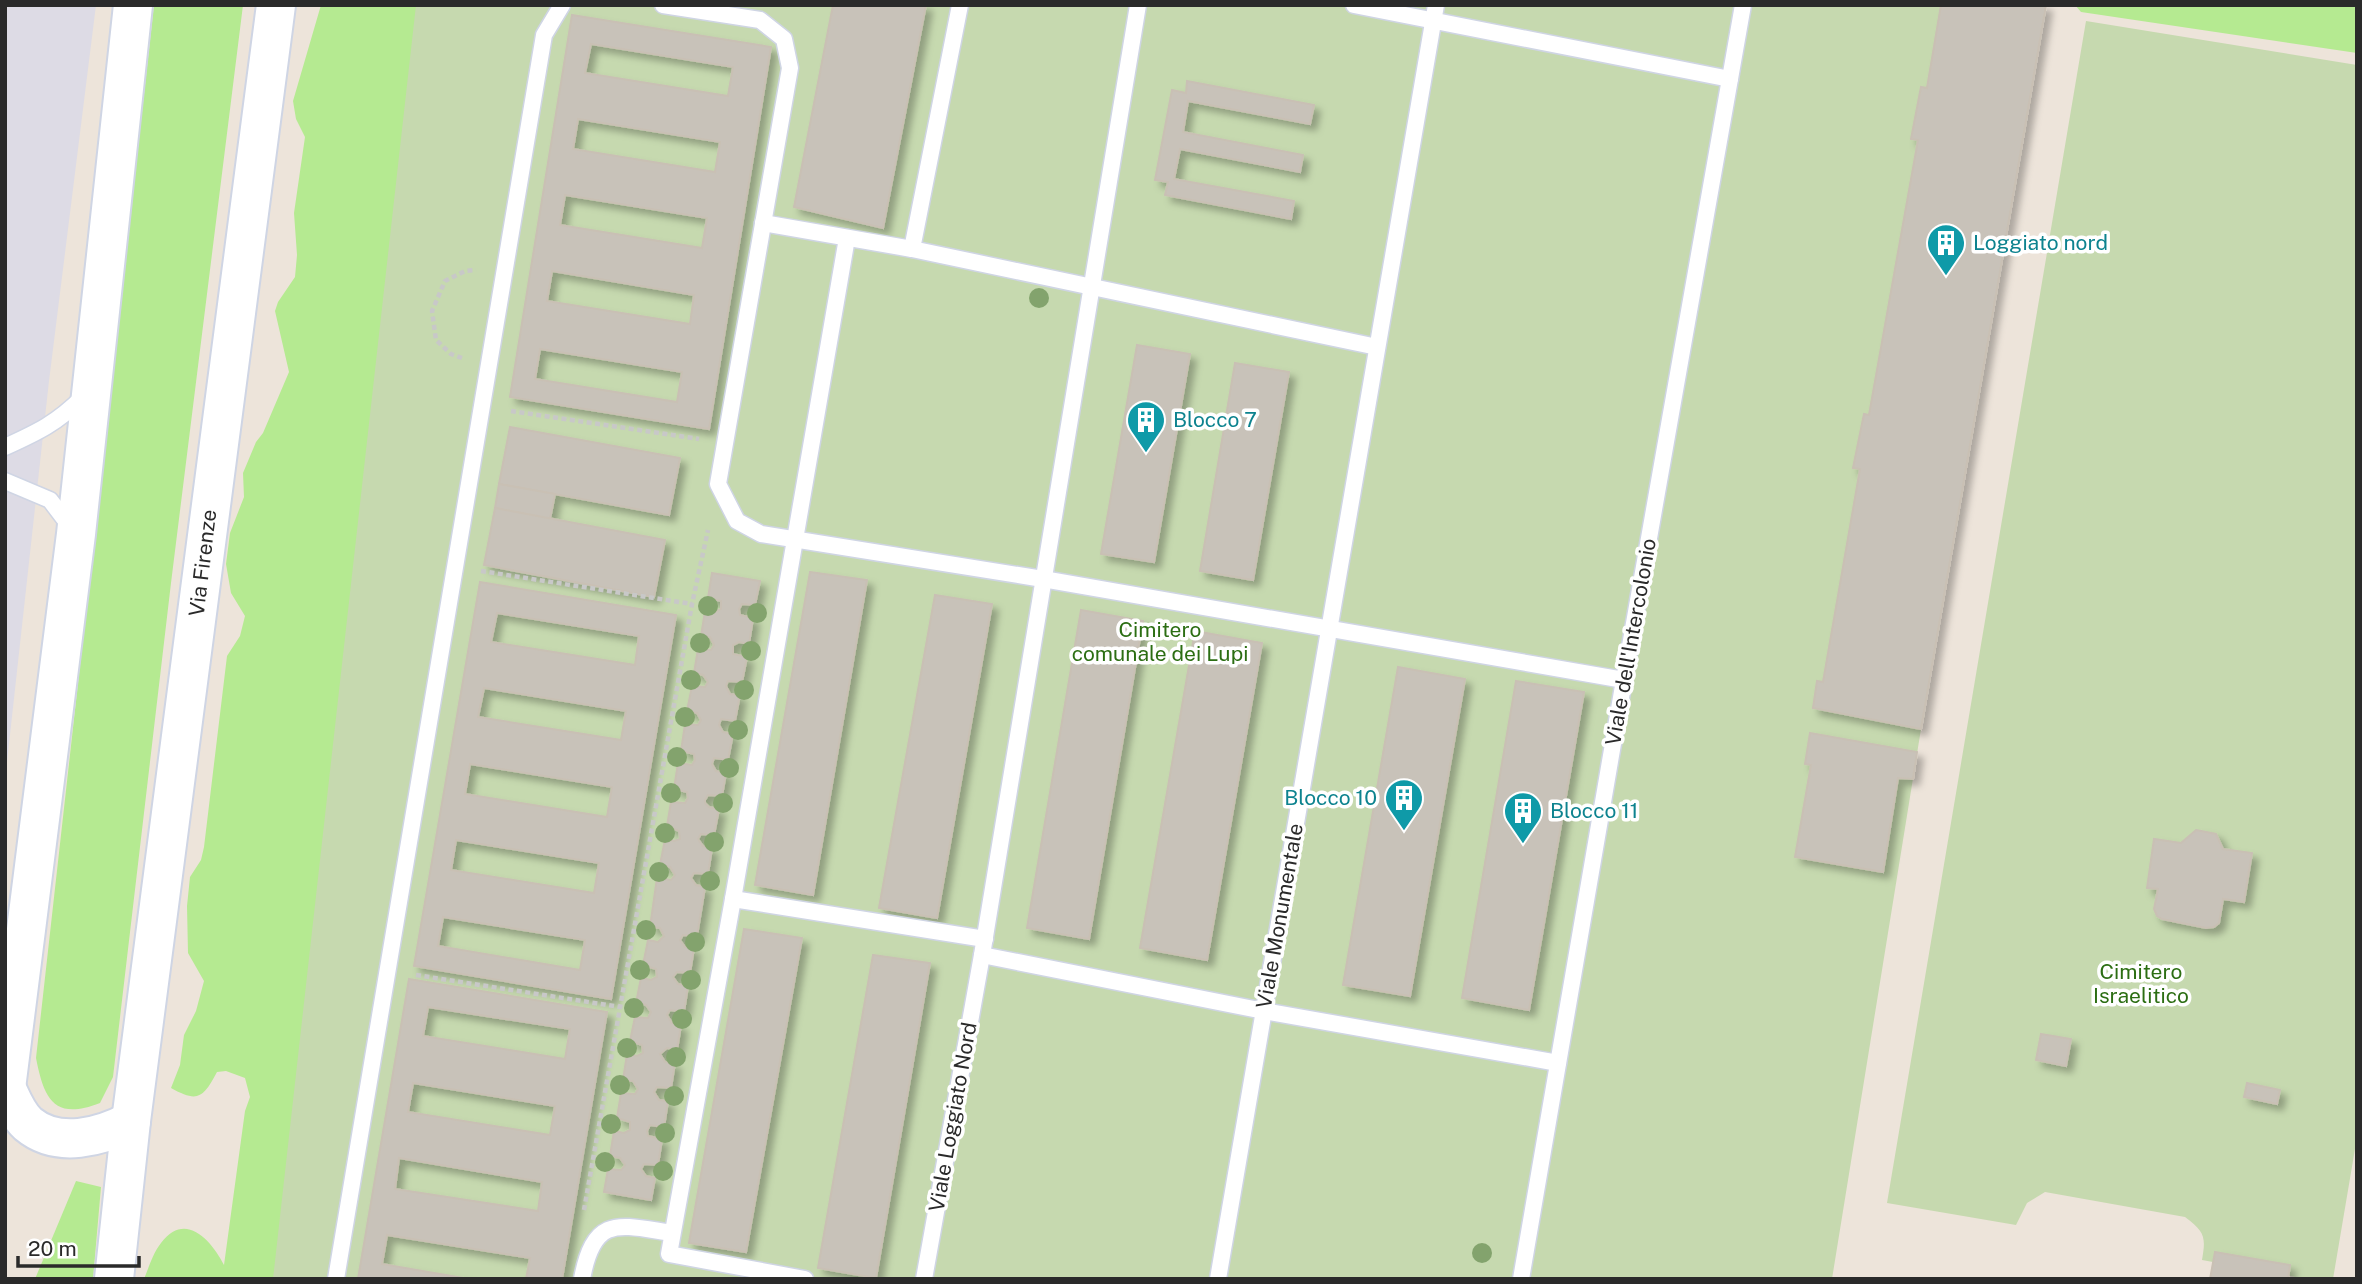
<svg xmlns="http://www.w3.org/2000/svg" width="2362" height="1284" viewBox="0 0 2362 1284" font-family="'Public Sans',sans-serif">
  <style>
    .industrial { fill: #dddbe5 }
    .green { fill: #b5ea91 }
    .cemetery { fill: #c6d9af }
    .building { fill: #c8c2b9; stroke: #c9c0b4; stroke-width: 2; fill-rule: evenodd; filter: url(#shadow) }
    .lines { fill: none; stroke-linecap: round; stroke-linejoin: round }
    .lane-casing { stroke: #cfd5e4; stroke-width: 19 }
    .secondary-casing { stroke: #cfd5e4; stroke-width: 42 }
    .path { stroke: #c8c8c8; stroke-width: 4.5; stroke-dasharray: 5 3.5; stroke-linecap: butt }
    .lane { stroke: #fff; stroke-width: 16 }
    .secondary { stroke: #fff; stroke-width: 38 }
    .tree { fill: #83a36d }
    .labels { text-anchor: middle; stroke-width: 7; stroke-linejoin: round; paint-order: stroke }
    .culture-label { font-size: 21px; fill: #0d838f; stroke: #fff; text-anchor: start }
    .street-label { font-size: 21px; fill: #2a2a2a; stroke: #fff }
    .park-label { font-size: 21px; fill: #2c6e13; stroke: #fff }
  </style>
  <defs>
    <filter id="shadow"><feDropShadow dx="6" dy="6" stdDeviation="3.5" flood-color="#0004"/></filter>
  </defs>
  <rect width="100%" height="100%" fill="#ede4da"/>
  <polygon class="industrial" points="5,5 96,5 49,381 5,780"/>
  <g class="green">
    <path d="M154,5H243L171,583L113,1077L100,1103C54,1121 44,1099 36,1058Z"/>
    <path d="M321,5H434L291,1279H144C149,1267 153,1253 161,1243C186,1210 212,1242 224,1265L245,1111L250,1097L245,1078L226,1071L217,1072C203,1098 198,1103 171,1088L180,1065L184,1035L196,1011L204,981L188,953L187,906L190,877L201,860L204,847L227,656L240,636L245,616L231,593L226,564L230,533L244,497L243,473L256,442L263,433L289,372L275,311L278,302L295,277L297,255L294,213L305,137L296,119L293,101Z"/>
    <polygon points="2075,5 2357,5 2357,53 2081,12"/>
    <polygon points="76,1181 101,1187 93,1279 35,1279"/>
  </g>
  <g class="cemetery">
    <polygon points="416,5 2046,5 1921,729 1832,1279 273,1279"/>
    <path d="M2086,21L2357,65V1137L2333,1279H2306L2202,1260C2206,1237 2205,1232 2185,1217L2045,1192L2027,1203L2016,1225L1887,1203Z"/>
  </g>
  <g class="building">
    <polygon points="833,5 926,5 883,228 794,207"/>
    <polygon points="1941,5 2046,5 1921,729 1813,708 1817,681 1823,682 1860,469 1853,468 1864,414 1869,415 1918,140 1911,139 1921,87 1927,88"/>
    <path d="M572,15L771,47L709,429L510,397ZM591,44L733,67L728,96L585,73ZM578,119L720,142L715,172L573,149ZM565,195L707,218L702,248L560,225ZM552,271L694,295L690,324L547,301ZM540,349L682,372L677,402L535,379Z"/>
    <polygon points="1187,81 1314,105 1310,124 1188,101 1183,132 1303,155 1300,172 1180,149 1174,179 1294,201 1291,219 1165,195 1168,182 1155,180 1172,90 1186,93"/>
    <polygon points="1137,345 1190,354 1154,562 1101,554"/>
    <polygon points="1235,363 1289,372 1253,580 1200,571"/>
    <polygon points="510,427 680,458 669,515 499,484"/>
    <polygon points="499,484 555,494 550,519 495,508"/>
    <polygon points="495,508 665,540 654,597 484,565"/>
    <polygon points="810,572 867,580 813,895 755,885"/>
    <polygon points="712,573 760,581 755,605 742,604 739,609 740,615 753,618 749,644 739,642 733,645 733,654 747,657 742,682 728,681 726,686 730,694 740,695 735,721 721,719 719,725 723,732 733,734 728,760 714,758 712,764 716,771 726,773 722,796 708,795 705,800 705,803 709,807 719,809 714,835 701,834 698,839 703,846 712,848 708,874 694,873 691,878 696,885 705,887 697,936 683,935 680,940 685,947 694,948 690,973 677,972 673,977 678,984 688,986 684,1012 670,1010 667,1015 672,1023 681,1025 677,1050 667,1048 660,1054 665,1062 675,1063 671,1088 657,1087 654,1092 659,1100 668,1101 664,1127 650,1125 647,1131 648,1136 662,1139 658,1165 644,1164 641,1169 646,1176 655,1178 651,1200 604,1192 608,1169 621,1170 625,1165 620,1158 610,1156 614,1131 624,1133 630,1130 630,1122 617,1118 621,1093 635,1094 638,1089 633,1081 623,1080 627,1054 637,1056 643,1053 642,1045 630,1041 635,1017 648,1018 651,1012 646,1005 636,1003 641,978 651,980 657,977 656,969 643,965 648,940 658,942 664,936 660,928 650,927 657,878 671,880 675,875 670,867 660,865 665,839 674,841 680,839 679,831 667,826 671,802 685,803 688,798 687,792 674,789 678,763 692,765 695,760 694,754 681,751 685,724 698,725 701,720 697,713 687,711 692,686 705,687 708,682 703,675 694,673 698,649 711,650 714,645 710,637 701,636 705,611 715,612 721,609 721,601 708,598"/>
    <path d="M480,582L676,615L611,999L414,966ZM497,613L639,636L635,665L491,642ZM484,688L626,711L621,740L478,717ZM470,764L612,787L607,817L465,794ZM456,840L599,863L594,893L451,870ZM443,917L585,940L580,970L438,946Z"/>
    <polygon points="935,595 992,604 937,918 879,908"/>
    <polygon points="1081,610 1143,621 1089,939 1027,928"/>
    <polygon points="1195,631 1262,643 1207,960 1140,948"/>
    <polygon points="1398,667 1465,679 1410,996 1343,985"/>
    <polygon points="1516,681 1584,692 1529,1010 1462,998"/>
    <polygon points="1810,733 1917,752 1913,779 1898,778 1883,872 1795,857 1811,765 1805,764"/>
    <polygon points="2196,830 2216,834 2223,849 2252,853 2244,902 2223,899 2219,923 2214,927 2206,928 2162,919 2157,916 2154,909 2158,889 2147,888 2154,839 2181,843"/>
    <polygon points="744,929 802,938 746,1252 689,1243"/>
    <polygon points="873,955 930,963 876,1278 818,1268"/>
    <path d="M409,979L607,1012L562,1279H526L530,1258L387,1235L382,1264L469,1279H358ZM428,1007L570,1029L565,1059L423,1036ZM413,1083L555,1106L550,1135L408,1112ZM399,1158L542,1182L538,1211L395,1189Z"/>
    <polygon points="2041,1034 2071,1039 2066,1066 2036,1060"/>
    <polygon points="2247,1083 2280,1090 2277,1104 2244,1097"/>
    <polygon points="2215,1252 2290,1265 2288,1279 2210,1279"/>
  </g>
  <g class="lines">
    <defs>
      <g id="lane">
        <polyline points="663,5 760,20 784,39 790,68 718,484 737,521 761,534 1043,579 1624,680"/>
        <polyline points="960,5 912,249 1377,347"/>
        <polyline points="1354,5 1730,79"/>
        <polyline points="763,223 912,249"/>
        <path d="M5,447C38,432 57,423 83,397"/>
        <polyline points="5,481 50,500 72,529"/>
        <polyline points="733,899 985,939"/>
        <polyline points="982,955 1264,1011 1558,1063"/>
        <polyline points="336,1279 544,35 562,5"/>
        <path d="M582,1279C594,1214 619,1225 672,1233"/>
        <polyline points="805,1279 669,1254 733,899 847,238"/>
        <polyline points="924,1279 982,955 1138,5"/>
        <polyline points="1218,1279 1436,5"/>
        <polyline points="1521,1279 1624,680 1743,5"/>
      </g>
      <g id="secondary">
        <path d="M6,1087C12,1100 17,1114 28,1124C58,1149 101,1137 131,1121"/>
        <polyline points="5,1096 76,534 133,5"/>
        <polyline points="114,1279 131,1121 276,5"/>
      </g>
    </defs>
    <use href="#lane" class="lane-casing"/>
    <use href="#secondary" class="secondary-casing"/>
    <g class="path">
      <polyline points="462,358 451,354 436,340 432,311 445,281 465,271 476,270"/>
      <polyline points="511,411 699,439"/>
      <polyline points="481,571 692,604"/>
      <polyline points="416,975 620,1007"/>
      <polyline points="584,1210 692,604 708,530"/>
    </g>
    <use href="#lane" class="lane"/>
    <use href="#secondary" class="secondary"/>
  </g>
  <g class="tree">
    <circle cx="1039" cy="298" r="10"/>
    <circle cx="708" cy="606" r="10"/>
    <circle cx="757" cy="613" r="10"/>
    <circle cx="700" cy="643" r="10"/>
    <circle cx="751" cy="651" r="10"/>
    <circle cx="691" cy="680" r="10"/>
    <circle cx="744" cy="690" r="10"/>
    <circle cx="685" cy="717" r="10"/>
    <circle cx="738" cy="730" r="10"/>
    <circle cx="677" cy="757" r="10"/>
    <circle cx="729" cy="768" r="10"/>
    <circle cx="671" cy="793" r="10"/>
    <circle cx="723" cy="803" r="10"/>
    <circle cx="665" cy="833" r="10"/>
    <circle cx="714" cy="842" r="10"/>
    <circle cx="659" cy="872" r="10"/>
    <circle cx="710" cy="881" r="10"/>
    <circle cx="646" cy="930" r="10"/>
    <circle cx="695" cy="942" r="10"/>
    <circle cx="640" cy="970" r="10"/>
    <circle cx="691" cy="980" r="10"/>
    <circle cx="634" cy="1008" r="10"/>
    <circle cx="682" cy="1019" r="10"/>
    <circle cx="627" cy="1048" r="10"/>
    <circle cx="676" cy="1057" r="10"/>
    <circle cx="620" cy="1085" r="10"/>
    <circle cx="674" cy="1096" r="10"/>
    <circle cx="611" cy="1124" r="10"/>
    <circle cx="665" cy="1133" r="10"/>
    <circle cx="605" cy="1162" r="10"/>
    <circle cx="663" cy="1171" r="10"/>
    <circle cx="1482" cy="1253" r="10"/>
  </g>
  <defs>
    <symbol id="building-pin" viewBox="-11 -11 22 30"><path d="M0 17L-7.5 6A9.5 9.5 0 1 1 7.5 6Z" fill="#0f9aa8" stroke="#fff"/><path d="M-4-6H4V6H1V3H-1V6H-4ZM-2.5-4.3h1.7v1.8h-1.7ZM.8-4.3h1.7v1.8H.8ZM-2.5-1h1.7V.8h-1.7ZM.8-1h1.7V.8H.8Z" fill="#fff"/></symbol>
  </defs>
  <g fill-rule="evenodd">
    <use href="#building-pin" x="1924" y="221" width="44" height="60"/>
    <use href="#building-pin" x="1124" y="398" width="44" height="60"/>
    <use href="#building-pin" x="1382" y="776" width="44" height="60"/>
    <use href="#building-pin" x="1501" y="789" width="44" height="60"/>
  </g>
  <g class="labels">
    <g class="culture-label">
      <text x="1973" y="250">Loggiato nord</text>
      <text x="1173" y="427">Blocco 7</text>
      <text x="1377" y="805" text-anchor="end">Blocco 10</text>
      <text x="1550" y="818">Blocco 11</text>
    </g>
    <g class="street-label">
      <text transform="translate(203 563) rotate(-83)" y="7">Via Firenze</text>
      <text transform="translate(1631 642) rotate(-80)" y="7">Viale dell'Intercolonio</text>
      <text transform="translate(1280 916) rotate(-80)" y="7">Viale Monumentale</text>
      <text transform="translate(953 1117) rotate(-80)" y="7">Viale Loggiato Nord</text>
    </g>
    <g class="park-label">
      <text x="1160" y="637">Cimitero<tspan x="1160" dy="24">comunale dei Lupi</tspan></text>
      <text x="2141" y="979">Cimitero<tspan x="2141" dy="24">Israelitico</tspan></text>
    </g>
  </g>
  <rect width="2362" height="1284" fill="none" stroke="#2a2a2a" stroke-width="14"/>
  <path d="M18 1256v10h121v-10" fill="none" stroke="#2a2a2a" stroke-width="3.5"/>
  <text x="28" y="1256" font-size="21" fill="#2a2a2a" stroke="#ffffff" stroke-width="5" paint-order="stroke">20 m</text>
</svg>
